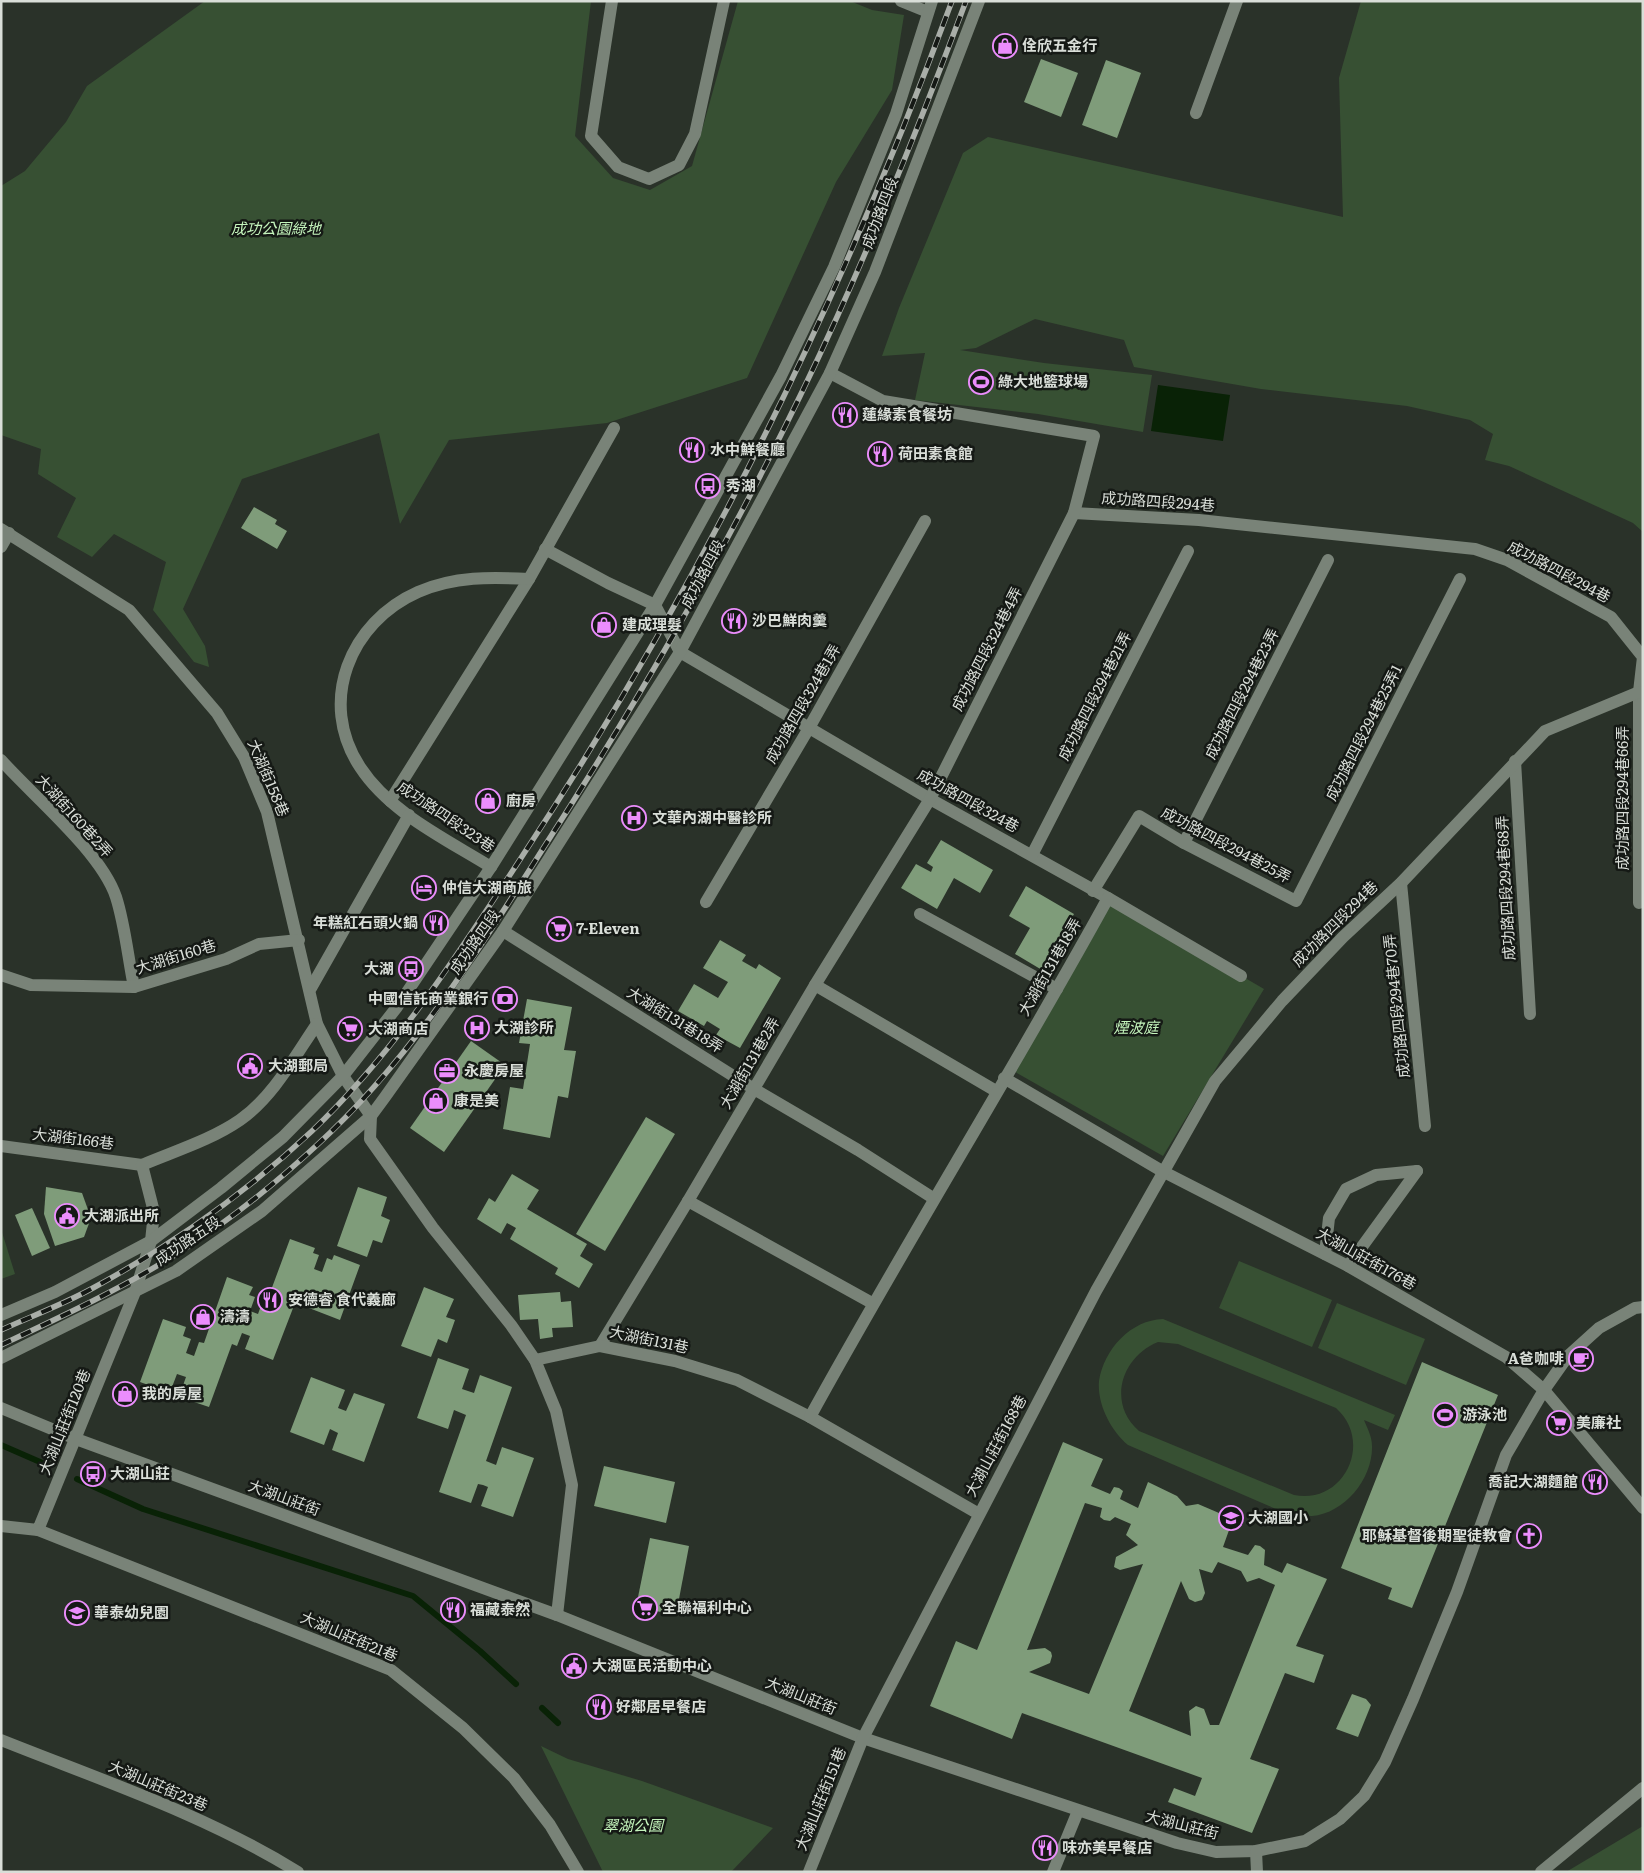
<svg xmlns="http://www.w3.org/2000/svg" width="1644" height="1873" viewBox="0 0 1644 1873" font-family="Literata,'Noto Sans TC',serif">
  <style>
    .green { fill: #375033; fill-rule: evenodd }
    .water { fill: #092206 }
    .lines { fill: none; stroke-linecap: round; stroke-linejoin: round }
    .stream { stroke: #092206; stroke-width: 6 }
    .building { fill: #7f9c7a; fill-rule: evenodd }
    .minor { stroke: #798378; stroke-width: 12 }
    .secondary { stroke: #798378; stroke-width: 12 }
    .rail-casing { stroke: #a9aea8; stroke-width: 5.5 }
    .rail { stroke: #151915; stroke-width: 4; stroke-dasharray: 11; stroke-linecap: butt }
    .labels { text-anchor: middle; stroke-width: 5; stroke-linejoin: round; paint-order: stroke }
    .poi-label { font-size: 15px; font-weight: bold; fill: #d9ded8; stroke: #151915; text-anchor: start }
    .street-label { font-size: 15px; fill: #d9ded8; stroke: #151915 }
    .park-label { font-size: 15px; font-style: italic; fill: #c4f4bc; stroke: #151915 }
  </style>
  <rect width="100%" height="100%" fill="#2a3229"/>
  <g class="green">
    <polygon points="205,1 591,1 575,136 613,178 650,190 692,166 738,1 850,1 872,10 904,15 892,90 836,182 747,378 607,423 449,440 400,524 379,433 242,479 183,609 205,646 209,667 194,662 153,610 166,562 114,534 92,557 57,537 76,498 38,474 41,449 1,435 1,186 25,171 66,122 87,86"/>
    <polygon points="1361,1 1643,1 1643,532 1633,523 1509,466 1485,460 1493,434 1470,420 1407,406 1261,389 1134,367 1124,340 1035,319 976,348 960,350 1044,363 1152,375 1143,432 1038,414 915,400 925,353 882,356 899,308 963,153 988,137 1343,217 1339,78"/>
    <polygon points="1108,898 1264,989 1163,1156 1010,1069"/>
    <polygon points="1,1229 15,1274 1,1279"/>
    <polygon points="1239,1261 1332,1300 1312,1347 1219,1308"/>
    <polygon points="1337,1303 1425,1339 1406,1385 1318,1348"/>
    <path d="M1163,1319L1395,1415L1388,1430L1364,1420C1367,1428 1372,1436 1372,1446C1373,1478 1345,1513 1312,1516C1303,1516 1293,1514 1285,1513L1128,1445C1111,1431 1097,1404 1099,1381C1104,1349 1131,1320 1163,1319ZM1158,1342L1178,1344L1336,1408C1374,1442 1344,1505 1294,1495L1139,1431C1107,1403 1121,1357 1158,1342Z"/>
    <polygon points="541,1746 568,1759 642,1781 773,1828 731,1872 603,1872"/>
    <polygon points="1643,1826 1643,1872 1566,1872"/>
  </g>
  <polygon class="water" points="1158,385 1230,395 1223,441 1151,431"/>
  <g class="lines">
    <g class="stream">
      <polyline points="1,1445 47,1465"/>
      <polyline points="77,1479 143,1509 413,1596 480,1651 516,1684"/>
      <polyline points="542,1708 558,1723"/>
    </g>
  </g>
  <g class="building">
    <polygon points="1041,59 1078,73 1061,117 1024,102"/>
    <polygon points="1106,60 1141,73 1117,138 1082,125"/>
    <polygon points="254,507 277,520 275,524 287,531 277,549 241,528"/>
    <polygon points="941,840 993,870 980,893 954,878 937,909 901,888 916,864 931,872 933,867 927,863"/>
    <polygon points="1026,886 1074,914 1042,970 1015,954 1030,928 1009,916"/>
    <polygon points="720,940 746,955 742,961 756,969 759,964 781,978 740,1048 716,1035 720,1029 707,1021 704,1026 678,1011 694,984 718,998 728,982 703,968"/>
    <polygon points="527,999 572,1007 564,1050 576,1051 568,1098 558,1096 550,1138 503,1129 510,1087 523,1089 530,1044 519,1043"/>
    <polygon points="471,1041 505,1065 444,1152 410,1128"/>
    <polygon points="646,1117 675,1134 605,1251 576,1234"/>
    <polygon points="512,1174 539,1190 527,1209 587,1244 580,1256 593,1264 579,1288 555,1274 558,1268 510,1239 516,1228 507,1223 501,1234 477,1219 489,1198 495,1202"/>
    <polygon points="46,1187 82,1193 91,1218 84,1237 55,1246 44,1214"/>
    <polygon points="358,1187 387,1197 381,1216 390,1220 382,1243 373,1240 367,1257 337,1246"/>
    <polygon points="32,1208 50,1248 32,1256 15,1215"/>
    <polygon points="290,1239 315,1248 313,1253 319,1255 314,1269 322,1272 327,1258 332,1260 334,1255 360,1265 340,1320 309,1308 314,1294 305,1291 300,1305 295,1303 273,1360 245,1349 250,1336 242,1333 237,1346 232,1344 209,1407 185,1399 187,1393 181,1391 186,1377 177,1374 172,1387 167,1385 165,1391 140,1382 163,1319 186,1327 183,1336 191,1339 186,1353 194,1356 199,1342 204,1343 227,1277 253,1287 249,1295 255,1297 250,1311 258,1314 263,1300 267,1301"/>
    <polygon points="424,1287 454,1299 446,1317 455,1320 447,1343 438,1339 431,1357 401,1346"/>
    <polygon points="560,1292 561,1302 571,1301 573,1327 552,1328 553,1337 540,1339 538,1319 520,1320 518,1295"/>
    <polygon points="438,1358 469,1369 462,1389 474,1393 480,1375 512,1387 486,1461 496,1465 502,1447 534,1458 513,1517 481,1506 488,1487 483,1485 478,1484 471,1503 439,1492 466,1415 454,1410 448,1429 417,1418"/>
    <polygon points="1422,1362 1498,1395 1412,1608 1388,1599 1392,1588 1341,1568"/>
    <polygon points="311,1377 345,1390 338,1408 346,1411 354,1393 385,1404 364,1462 332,1450 338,1433 330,1429 324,1445 290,1432"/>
    <path d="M1063,1442L1103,1459L1091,1486L1110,1494L1114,1487L1119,1488L1123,1491L1120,1499L1138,1508L1148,1482L1177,1496L1186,1506L1198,1504L1233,1519L1223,1547L1248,1555L1255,1545L1260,1546L1265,1550L1264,1565L1282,1573L1287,1563L1327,1579L1296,1646L1324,1655L1314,1683L1285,1673L1250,1759L1279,1769L1252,1833L1168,1802L1174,1788L1195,1796L1202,1778L1022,1713L1012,1739L930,1706L956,1641L977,1650ZM1085,1503L1102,1508L1100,1517L1104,1520L1110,1521L1115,1517L1131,1524L1126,1535L1138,1545L1116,1557L1114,1567L1120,1570L1143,1564L1089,1694L1029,1672L1050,1663L1052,1656L1051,1652L1045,1648L1027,1650ZM1218,1562L1241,1571L1247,1582L1259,1578L1275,1585L1219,1725H1210L1204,1709L1196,1706L1189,1711L1191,1736L1129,1711L1181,1581L1189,1599L1195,1602L1202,1600L1205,1593L1199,1569L1212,1573Z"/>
    <polygon points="604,1466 675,1482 666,1523 594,1506"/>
    <polygon points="650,1538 689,1546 676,1615 636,1607"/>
    <polygon points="1352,1694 1366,1699 1371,1705 1358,1737 1336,1729"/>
  </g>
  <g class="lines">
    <g class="minor">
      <polyline points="612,1 591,136 618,167 649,179 679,165 695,134 724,1"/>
      <polyline points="901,1 928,12"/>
      <polyline points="1196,113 1237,1"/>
      <polyline points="1074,513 1199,520 1475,549 1507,560 1611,617 1643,657 1639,692 1639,903"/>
      <polyline points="1,529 129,610 217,713 244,757 267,812 317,1024 343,1076 371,1116 370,1139 433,1228 511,1325 535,1360 556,1411 572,1485 557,1615"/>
      <polyline points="1,547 9,533"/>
      <polyline points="545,549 608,583 655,605 680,652 930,799 1108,898 1241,976"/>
      <path d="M1,760C34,797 101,852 116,897C125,925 128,958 134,987"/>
      <polyline points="1515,761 1530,1014"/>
      <polyline points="390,801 529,579 614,428"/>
      <polyline points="1184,843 1328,560"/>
      <polyline points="1032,855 1188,551"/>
      <path d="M491,867C446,839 390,813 360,767C317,702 350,622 418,592C454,576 492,577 529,579"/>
      <polyline points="1401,883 1425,1126"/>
      <polyline points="1093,891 1139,816 1184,843 1296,901 1460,579"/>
      <polyline points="706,902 809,728 925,521"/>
      <polyline points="920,914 1057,989"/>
      <polyline points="503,931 754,1089 858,1150 933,1198"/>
      <polyline points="1,975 31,985 134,987 226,959 259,944 299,940"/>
      <polyline points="815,985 996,1091"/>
      <polyline points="311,988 409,815"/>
      <polyline points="1004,1078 1162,1171 1348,1266 1506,1357 1544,1390 1643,1508"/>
      <polyline points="1,1146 142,1165"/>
      <polyline points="688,1201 872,1303"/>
      <polyline points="1325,1254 1329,1218 1346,1189 1376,1175 1417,1171"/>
      <polyline points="1348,1266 1417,1171"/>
      <polyline points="600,1346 688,1201 815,985 930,799 1074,513 1094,436 883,401 830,373"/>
      <polyline points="535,1360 600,1346 675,1361 737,1380 810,1417 979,1514"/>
      <polyline points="1,1408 76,1439 557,1615 863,1738 1177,1843 1216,1852 1256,1851 1305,1841 1340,1819 1364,1796 1385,1762 1413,1699 1457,1592 1506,1455 1544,1390 1568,1356 1599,1328 1635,1308 1643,1307"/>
      <path d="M810,1417C906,1242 1012,1073 1108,898"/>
      <path d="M1,1526L38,1530L135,1292L151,1241L154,1212L142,1165C175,1151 211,1140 240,1120C273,1097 295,1056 317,1024"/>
      <polyline points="38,1530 391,1670 463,1728 514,1778 550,1825 578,1872"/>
      <path d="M1,1740C101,1780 206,1815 298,1872"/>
      <polyline points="1256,1851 1257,1872"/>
      <polyline points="809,1872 863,1738 1096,1291 1215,1081 1282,1001 1343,937 1401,883 1545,731 1639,692"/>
      <polyline points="1053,1872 1078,1811"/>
      <polyline points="1541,1872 1643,1788"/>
    </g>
    <g class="secondary">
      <polyline points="1,1315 55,1292 151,1241 221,1188 283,1137 343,1076 397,1007 491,867 655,605 781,376 834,267 896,114 932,1"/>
      <polyline points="1,1358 176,1271 262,1211 371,1116 385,1097 503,931 680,652 830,373 875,272 979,1"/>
    </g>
    <defs>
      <g id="rail">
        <path d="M1,1330C32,1316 64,1304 93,1288C172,1245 246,1193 312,1131C396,1051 458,954 521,858C698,590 841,302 952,1"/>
        <path d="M1,1345C63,1316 125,1287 183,1250C230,1220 276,1183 317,1145C410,1060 477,953 544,847C653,678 754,501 837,317C884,213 926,108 966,1"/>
      </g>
    </defs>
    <use href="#rail" class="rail-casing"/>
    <use href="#rail" class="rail"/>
  </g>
  <defs>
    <symbol id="shop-ring" viewBox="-11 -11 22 22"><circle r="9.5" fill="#151915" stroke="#eb8dfc" stroke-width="1.5"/><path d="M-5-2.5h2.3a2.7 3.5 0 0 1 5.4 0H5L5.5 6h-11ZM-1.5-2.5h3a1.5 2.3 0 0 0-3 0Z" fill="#eb8dfc"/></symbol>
    <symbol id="stadium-ring" viewBox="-11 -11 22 22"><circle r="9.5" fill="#151915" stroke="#eb8dfc" stroke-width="1.5"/><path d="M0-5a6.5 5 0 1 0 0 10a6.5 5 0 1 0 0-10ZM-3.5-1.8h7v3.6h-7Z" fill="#eb8dfc"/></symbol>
    <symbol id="restaurant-ring" viewBox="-11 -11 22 22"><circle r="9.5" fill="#151915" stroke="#eb8dfc" stroke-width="1.5"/><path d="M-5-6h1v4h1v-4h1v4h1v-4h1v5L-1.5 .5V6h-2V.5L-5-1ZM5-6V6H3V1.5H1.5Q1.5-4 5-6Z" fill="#eb8dfc"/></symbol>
    <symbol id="bus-ring" viewBox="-11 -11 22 22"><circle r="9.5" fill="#151915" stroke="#eb8dfc" stroke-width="1.5"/><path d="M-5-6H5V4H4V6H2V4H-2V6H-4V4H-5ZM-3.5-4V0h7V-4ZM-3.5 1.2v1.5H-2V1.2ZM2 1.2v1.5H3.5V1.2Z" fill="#eb8dfc"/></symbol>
    <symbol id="hospital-ring" viewBox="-11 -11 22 22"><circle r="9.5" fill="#151915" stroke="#eb8dfc" stroke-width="1.5"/><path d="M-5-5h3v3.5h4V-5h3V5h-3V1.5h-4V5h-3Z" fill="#eb8dfc"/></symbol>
    <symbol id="hotel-ring" viewBox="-11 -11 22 22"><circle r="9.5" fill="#151915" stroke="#eb8dfc" stroke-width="1.5"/><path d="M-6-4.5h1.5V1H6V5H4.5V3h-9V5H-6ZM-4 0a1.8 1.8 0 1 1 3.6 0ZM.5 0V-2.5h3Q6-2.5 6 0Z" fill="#eb8dfc"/></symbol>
    <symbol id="supermarket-ring" viewBox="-11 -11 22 22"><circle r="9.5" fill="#151915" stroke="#eb8dfc" stroke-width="1.5"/><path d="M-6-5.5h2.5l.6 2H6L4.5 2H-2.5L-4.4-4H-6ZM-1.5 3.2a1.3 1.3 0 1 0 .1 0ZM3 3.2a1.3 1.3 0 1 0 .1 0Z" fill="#eb8dfc"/></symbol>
    <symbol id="bank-ring" viewBox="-11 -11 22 22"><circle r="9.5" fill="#151915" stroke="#eb8dfc" stroke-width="1.5"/><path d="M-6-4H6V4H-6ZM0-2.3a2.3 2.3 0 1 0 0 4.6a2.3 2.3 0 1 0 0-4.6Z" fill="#eb8dfc"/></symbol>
    <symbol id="civic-ring" viewBox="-11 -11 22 22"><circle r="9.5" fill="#151915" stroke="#eb8dfc" stroke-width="1.5"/><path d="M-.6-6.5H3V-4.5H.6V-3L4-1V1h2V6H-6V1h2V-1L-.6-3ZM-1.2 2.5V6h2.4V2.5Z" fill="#eb8dfc"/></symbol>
    <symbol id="office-ring" viewBox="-11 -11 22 22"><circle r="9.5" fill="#151915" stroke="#eb8dfc" stroke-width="1.5"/><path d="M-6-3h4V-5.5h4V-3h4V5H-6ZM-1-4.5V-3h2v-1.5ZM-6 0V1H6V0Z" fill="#eb8dfc"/></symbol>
    <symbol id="cafe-ring" viewBox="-11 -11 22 22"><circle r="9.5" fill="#151915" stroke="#eb8dfc" stroke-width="1.5"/><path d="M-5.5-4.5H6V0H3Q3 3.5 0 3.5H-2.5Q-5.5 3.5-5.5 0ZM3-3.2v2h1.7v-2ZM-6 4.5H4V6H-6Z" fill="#eb8dfc"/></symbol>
    <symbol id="school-ring" viewBox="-11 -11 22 22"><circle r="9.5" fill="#151915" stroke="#eb8dfc" stroke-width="1.5"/><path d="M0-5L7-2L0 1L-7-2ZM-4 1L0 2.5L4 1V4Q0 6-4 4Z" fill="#eb8dfc"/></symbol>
    <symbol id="church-ring" viewBox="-11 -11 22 22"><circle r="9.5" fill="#151915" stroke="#eb8dfc" stroke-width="1.5"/><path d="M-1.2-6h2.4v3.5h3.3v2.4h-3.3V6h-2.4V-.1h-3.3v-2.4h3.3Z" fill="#eb8dfc"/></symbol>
  </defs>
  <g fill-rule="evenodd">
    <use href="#shop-ring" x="991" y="32" width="28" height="28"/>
    <use href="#stadium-ring" x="967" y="368" width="28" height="28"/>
    <use href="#restaurant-ring" x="831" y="401" width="28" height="28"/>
    <use href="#restaurant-ring" x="678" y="436" width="28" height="28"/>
    <use href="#restaurant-ring" x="866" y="440" width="28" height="28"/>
    <use href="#bus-ring" x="694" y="472" width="28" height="28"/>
    <use href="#restaurant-ring" x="720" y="607" width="28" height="28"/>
    <use href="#shop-ring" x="590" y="611" width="28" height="28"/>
    <use href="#shop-ring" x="474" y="787" width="28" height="28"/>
    <use href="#hospital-ring" x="620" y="804" width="28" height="28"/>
    <use href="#hotel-ring" x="410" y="874" width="28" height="28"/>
    <use href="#restaurant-ring" x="422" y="909" width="28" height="28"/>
    <use href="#supermarket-ring" x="545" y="915" width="28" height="28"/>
    <use href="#bus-ring" x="397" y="955" width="28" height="28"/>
    <use href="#bank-ring" x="491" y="985" width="28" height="28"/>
    <use href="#hospital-ring" x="463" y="1014" width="28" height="28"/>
    <use href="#supermarket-ring" x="336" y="1015" width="28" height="28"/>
    <use href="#civic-ring" x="236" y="1052" width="28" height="28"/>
    <use href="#office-ring" x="433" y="1057" width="28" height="28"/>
    <use href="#shop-ring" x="422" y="1087" width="28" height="28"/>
    <use href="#civic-ring" x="53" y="1202" width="28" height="28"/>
    <use href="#restaurant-ring" x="256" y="1286" width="28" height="28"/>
    <use href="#shop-ring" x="189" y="1303" width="28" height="28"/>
    <use href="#cafe-ring" x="1567" y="1345" width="28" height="28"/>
    <use href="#shop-ring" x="111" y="1380" width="28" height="28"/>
    <use href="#stadium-ring" x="1431" y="1401" width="28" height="28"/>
    <use href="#supermarket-ring" x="1545" y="1409" width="28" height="28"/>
    <use href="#bus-ring" x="79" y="1460" width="28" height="28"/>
    <use href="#restaurant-ring" x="1581" y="1468" width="28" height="28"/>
    <use href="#school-ring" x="1217" y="1504" width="28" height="28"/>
    <use href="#church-ring" x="1515" y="1522" width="28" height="28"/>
    <use href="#supermarket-ring" x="631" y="1594" width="28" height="28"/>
    <use href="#restaurant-ring" x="439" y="1596" width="28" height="28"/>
    <use href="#school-ring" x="63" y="1599" width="28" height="28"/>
    <use href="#civic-ring" x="560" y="1652" width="28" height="28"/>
    <use href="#restaurant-ring" x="585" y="1693" width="28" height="28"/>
    <use href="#restaurant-ring" x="1031" y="1834" width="28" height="28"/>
  </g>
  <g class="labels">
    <g class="poi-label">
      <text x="1022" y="51">佺欣五金行</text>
      <text x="998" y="387">綠大地籃球場</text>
      <text x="862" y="420">蓮緣素食餐坊</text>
      <text x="710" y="455">水中鮮餐廳</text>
      <text x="898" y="459">荷田素食館</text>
      <text x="726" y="491">秀湖</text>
      <text x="752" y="626">沙巴鮮肉羹</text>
      <text x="622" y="630">建成理髮</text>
      <text x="506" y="806">廚房</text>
      <text x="652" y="823">文華內湖中醫診所</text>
      <text x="442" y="893">仲信大湖商旅</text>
      <text x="418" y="928" text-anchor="end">年糕紅石頭火鍋</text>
      <text x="576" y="934">7-Eleven</text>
      <text x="394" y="974" text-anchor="end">大湖</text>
      <text x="488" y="1004" text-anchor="end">中國信託商業銀行</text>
      <text x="494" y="1033">大湖診所</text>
      <text x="368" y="1034">大湖商店</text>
      <text x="268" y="1071">大湖郵局</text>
      <text x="464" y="1076">永慶房屋</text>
      <text x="454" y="1106">康是美</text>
      <text x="84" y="1221">大湖派出所</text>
      <text x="288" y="1305">安德睿 食代義廊</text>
      <text x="220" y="1322">濤濤</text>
      <text x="1564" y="1364" text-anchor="end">A爸咖啡</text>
      <text x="142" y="1399">我的房屋</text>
      <text x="1462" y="1420">游泳池</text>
      <text x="1576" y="1428">美廉社</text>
      <text x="110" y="1479">大湖山莊</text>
      <text x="1578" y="1487" text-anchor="end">喬記大湖麵館</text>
      <text x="1248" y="1523">大湖國小</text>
      <text x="1512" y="1541" text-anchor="end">耶穌基督後期聖徒教會</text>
      <text x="662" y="1613">全聯福利中心</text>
      <text x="470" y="1615">福藏泰然</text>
      <text x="94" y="1618">華泰幼兒園</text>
      <text x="592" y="1671">大湖區民活動中心</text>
      <text x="616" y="1712">好鄰居早餐店</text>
      <text x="1062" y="1853">味亦美早餐店</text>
    </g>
    <g class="street-label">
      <text transform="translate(880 213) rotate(-69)" y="5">成功路四段</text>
      <text transform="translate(1158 502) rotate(4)" y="5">成功路四段294巷</text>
      <text transform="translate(1559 572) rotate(28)" y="5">成功路四段294巷</text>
      <text transform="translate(703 574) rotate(-62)" y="5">成功路四段</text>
      <text transform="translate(987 649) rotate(-63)" y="5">成功路四段324巷4弄</text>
      <text transform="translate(1242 694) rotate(-63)" y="5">成功路四段294巷23弄</text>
      <text transform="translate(1095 696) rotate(-63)" y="5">成功路四段294巷21弄</text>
      <text transform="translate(803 704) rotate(-60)" y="5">成功路四段324巷1弄</text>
      <text transform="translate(1364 733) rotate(-63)" y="5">成功路四段294巷25弄1</text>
      <text transform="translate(268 778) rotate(67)" y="5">大湖街158巷</text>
      <text transform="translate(1623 798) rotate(-90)" y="5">成功路四段294巷66弄</text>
      <text transform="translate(968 801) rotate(29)" y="5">成功路四段324巷</text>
      <text transform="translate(74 816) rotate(48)" y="5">大湖街160巷2弄</text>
      <text transform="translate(446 817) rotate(34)" y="5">成功路四段323巷</text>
      <text transform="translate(1226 845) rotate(28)" y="5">成功路四段294巷25弄</text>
      <text transform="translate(1506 888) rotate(-93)" y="5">成功路四段294巷68弄</text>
      <text transform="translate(1335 924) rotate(-45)" y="5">成功路四段294巷</text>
      <text transform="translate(475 942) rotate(-55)" y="5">成功路四段</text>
      <text transform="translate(176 957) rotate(-17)" y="5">大湖街160巷</text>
      <text transform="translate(1050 967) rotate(-60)" y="5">大湖街131巷18弄</text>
      <text transform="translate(1397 1006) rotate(-96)" y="5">成功路四段294巷70弄</text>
      <text transform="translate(675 1020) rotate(32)" y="5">大湖街131巷18弄</text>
      <text transform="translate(750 1063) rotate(-60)" y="5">大湖街131巷2弄</text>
      <text transform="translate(73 1139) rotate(7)" y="5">大湖街166巷</text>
      <text transform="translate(188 1241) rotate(-34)" y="5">成功路五段</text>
      <text transform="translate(1366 1259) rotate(29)" y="5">大湖山莊街176巷</text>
      <text transform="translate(649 1340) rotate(12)" y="5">大湖街131巷</text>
      <text transform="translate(65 1422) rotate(-68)" y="5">大湖山莊街120巷</text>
      <text transform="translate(996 1446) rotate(-62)" y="5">大湖山莊街168巷</text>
      <text transform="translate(284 1498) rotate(20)" y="5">大湖山莊街</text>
      <text transform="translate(349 1637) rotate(23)" y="5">大湖山莊街21巷</text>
      <text transform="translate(801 1696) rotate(22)" y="5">大湖山莊街</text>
      <text transform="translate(158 1786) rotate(23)" y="5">大湖山莊街23巷</text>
      <text transform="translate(821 1799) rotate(-68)" y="5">大湖山莊街151巷</text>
      <text transform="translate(1182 1825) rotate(14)" y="5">大湖山莊街</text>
    </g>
    <g class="park-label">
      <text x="276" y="234">成功公園綠地</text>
      <text x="1136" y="1033">煙波庭</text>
      <text x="633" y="1831">翠湖公園</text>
    </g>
  </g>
  <rect width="1644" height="1873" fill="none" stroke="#d9ded8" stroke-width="5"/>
</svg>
